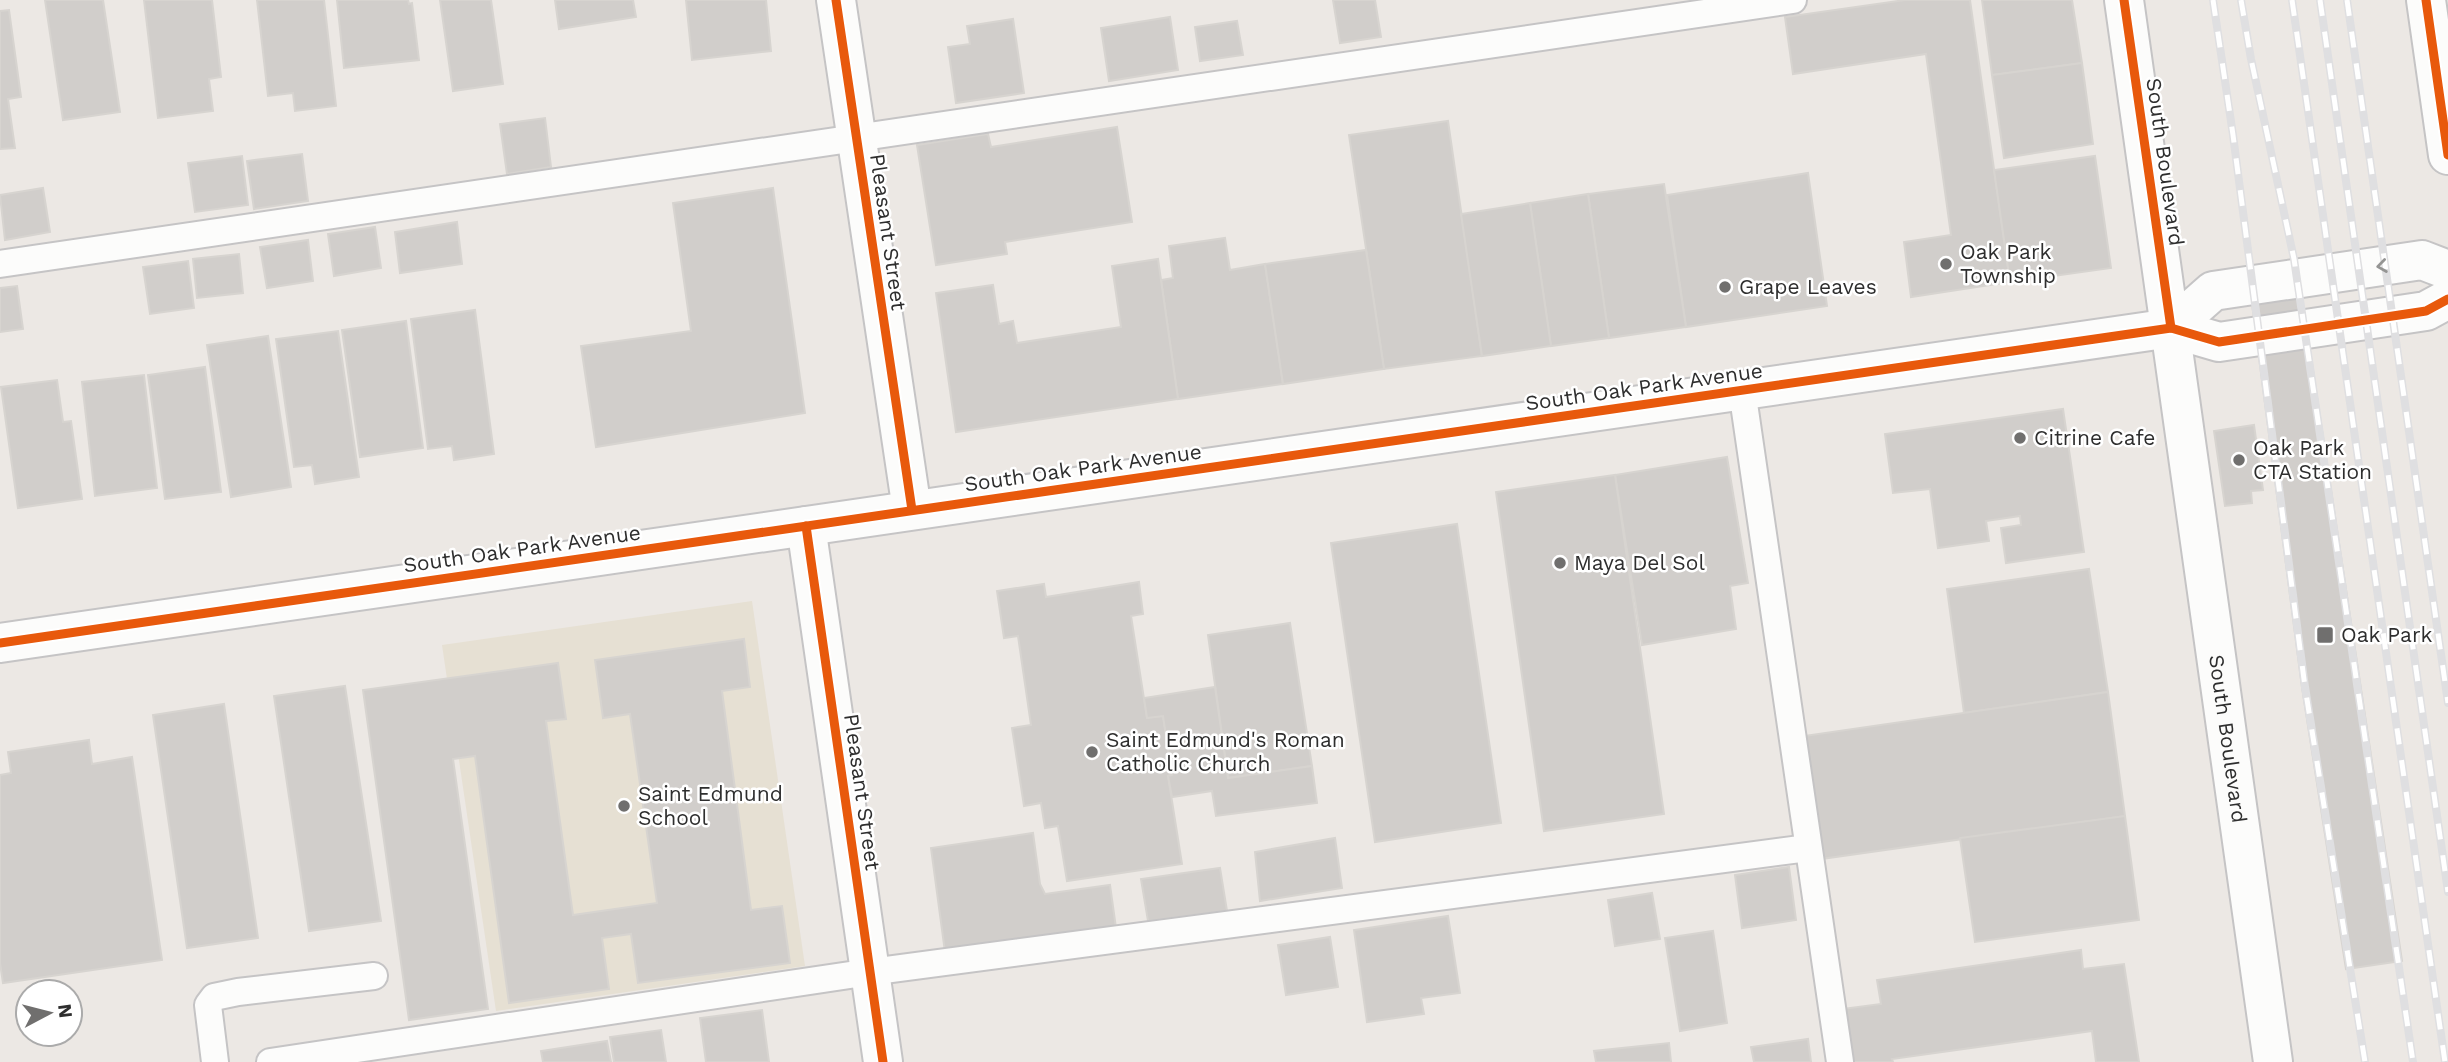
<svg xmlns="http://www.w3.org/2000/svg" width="2448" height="1062" viewBox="0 0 2448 1062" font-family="'Work Sans',sans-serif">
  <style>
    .education { fill: #e6e0d3 }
    .building { fill: #d1cecb; stroke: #d7d4d0; stroke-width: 2 }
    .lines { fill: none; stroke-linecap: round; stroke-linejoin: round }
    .lane-casing { stroke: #c5c4c5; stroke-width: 30 }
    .street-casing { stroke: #c5c4c5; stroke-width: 42 }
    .secondary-casing { stroke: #c5c4c5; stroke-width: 42 }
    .lane { stroke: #fcfcfb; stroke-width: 26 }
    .street { stroke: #fcfcfb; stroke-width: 38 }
    .secondary { stroke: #fcfcfb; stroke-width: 38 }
    .rail-casing { stroke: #dfdfe1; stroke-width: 8 }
    .rail { stroke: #fff; stroke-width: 5; stroke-dasharray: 16; stroke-linecap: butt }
    .cycleway-casing { stroke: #fff; stroke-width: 13 }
    .cycleway { stroke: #e8590c; stroke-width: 9 }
    .oneway { stroke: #959594 }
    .poi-dot { fill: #706f6e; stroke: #fff; stroke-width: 2.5 }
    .labels { text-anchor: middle; stroke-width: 5; stroke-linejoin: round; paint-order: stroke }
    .street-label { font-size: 21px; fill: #2e2e2e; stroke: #fff }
    .poi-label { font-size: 21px; fill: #2e2e2e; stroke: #fff; text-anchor: start }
  </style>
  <rect width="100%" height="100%" fill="#ece8e4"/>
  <polygon class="education" points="752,601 805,966 496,1011 442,645"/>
  <g class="building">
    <polygon points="45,0 103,0 120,112 63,120"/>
    <polygon points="144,0 212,0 221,77 209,79 213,111 158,118"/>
    <polygon points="257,0 324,0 336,106 295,111 293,93 268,96"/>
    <polygon points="337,0 408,0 409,4 412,3 419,60 344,68"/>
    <polygon points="440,0 491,0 503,84 453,91"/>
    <polygon points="555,0 633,0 636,17 559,29"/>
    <polygon points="686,0 766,0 771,51 692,60"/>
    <polygon points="1333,0 1375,0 1381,37 1340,43"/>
    <polygon points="1905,0 1970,0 2010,282 1911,297 1904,242 1951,235 1926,54 1793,74 1785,17"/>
    <polygon points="1982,0 2072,0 2082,63 1992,75"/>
    <polygon points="9,10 21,97 8,99 15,148 0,149 0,11"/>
    <polygon points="1170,17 1178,70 1109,81 1101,28"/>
    <polygon points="1013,19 1024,93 956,103 948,47 970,44 967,26"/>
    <polygon points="1237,21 1243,55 1200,61 1195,27"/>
    <polygon points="2082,63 2093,144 2004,158 1992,75"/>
    <polygon points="545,118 551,167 507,174 500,124"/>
    <polygon points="1448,121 1482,356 1384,369 1349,135"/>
    <polygon points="1117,127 1132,222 1005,242 1007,254 936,265 917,145 988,134 991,147"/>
    <polygon points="302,154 308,201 254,209 247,161"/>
    <polygon points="242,156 248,205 195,212 188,163"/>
    <polygon points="2095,156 2111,268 2010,282 1994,170"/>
    <polygon points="1808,173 1827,306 1686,327 1667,195"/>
    <polygon points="1664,184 1686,327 1609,338 1588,194"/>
    <polygon points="43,188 50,232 5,240 0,195"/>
    <polygon points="773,188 805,413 596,447 581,346 691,331 673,203"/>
    <polygon points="1588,194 1609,338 1551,346 1530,203"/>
    <polygon points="1530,203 1551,346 1482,356 1461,214"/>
    <polygon points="457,222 462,264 400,273 395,232"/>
    <polygon points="375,227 381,268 334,276 328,234"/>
    <polygon points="1225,238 1230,270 1265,264 1283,384 1178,399 1161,280 1173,278 1169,246"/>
    <polygon points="308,240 313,281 267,288 260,247"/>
    <polygon points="1366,250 1384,369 1283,384 1265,264"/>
    <polygon points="239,254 243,293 197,298 193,259"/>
    <polygon points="1158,259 1178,399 956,432 936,293 993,285 999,324 1013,321 1017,343 1121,327 1112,266"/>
    <polygon points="188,261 194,308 150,314 143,267"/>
    <polygon points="17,286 23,329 0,332 0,288"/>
    <polygon points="2301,291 2402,961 2346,969 2302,687 2251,296"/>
    <polygon points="475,310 494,454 454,460 452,446 428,449 411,319"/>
    <polygon points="406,321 423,448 360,457 342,330"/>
    <polygon points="338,331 359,477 315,484 312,465 294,467 276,339"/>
    <polygon points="268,336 291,487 231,497 207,345"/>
    <polygon points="205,367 221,492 165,499 148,375"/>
    <polygon points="144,375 157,488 95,496 82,382"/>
    <polygon points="57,380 63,422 71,421 82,499 18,508 1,387"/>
    <polygon points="2063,409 2084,552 2006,563 2001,528 2021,525 2020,516 1986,521 1989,541 1938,548 1930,489 1893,493 1885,434"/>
    <polygon points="2254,425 2263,490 2251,491 2252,503 2225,506 2214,431"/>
    <polygon points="1727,457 1748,583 1730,586 1736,629 1642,645 1615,475"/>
    <polygon points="1615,475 1664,814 1544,831 1496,492"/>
    <polygon points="1457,524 1501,823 1375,842 1331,543"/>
    <polygon points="2089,569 2108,692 1964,713 1947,589"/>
    <polygon points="1139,582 1143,614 1131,616 1147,718 1163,716 1172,775 1168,776 1182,864 1067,881 1058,826 1045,828 1041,803 1024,806 1012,728 1031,725 1018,636 1004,638 997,591 1044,584 1046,597"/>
    <polygon points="1290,623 1312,766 1228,778 1208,635"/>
    <polygon points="744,639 750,687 722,691 751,910 782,906 790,963 638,983 631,934 602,938 609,989 509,1003 475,756 453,759 488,1009 409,1020 363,690 558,663 566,719 546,721 573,915 657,903 630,714 603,718 595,660"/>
    <polygon points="345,686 381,921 309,931 274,696"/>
    <polygon points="1215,687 1228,778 1312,766 1317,803 1216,816 1212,791 1172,797 1168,776 1172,775 1163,716 1147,718 1144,698"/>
    <polygon points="2108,692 2125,816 1821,859 1804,736"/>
    <polygon points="224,704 258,938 187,948 153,715"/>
    <polygon points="89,740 92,764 132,757 162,960 3,983 0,963 0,775 11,773 8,752"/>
    <polygon points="2125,816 2139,920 1975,942 1960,838"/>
    <polygon points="1033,833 1040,884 1045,894 1110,885 1116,928 945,952 931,848"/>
    <polygon points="1335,838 1342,888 1260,901 1255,852"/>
    <polygon points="1789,867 1796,920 1742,928 1735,875"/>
    <polygon points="1220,868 1227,911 1148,921 1141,879"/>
    <polygon points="1652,893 1660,939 1615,946 1608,900"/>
    <polygon points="1448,916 1460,993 1421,998 1424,1014 1367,1022 1354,930"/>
    <polygon points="1713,931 1727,1023 1680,1031 1665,938"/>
    <polygon points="1330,937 1338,987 1286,995 1278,945"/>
    <polygon points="2081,950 2083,969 2124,964 2139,1062 2096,1062 2092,1031 1892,1059 1893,1062 1850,1062 1842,1009 1881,1004 1877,980"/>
    <polygon points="762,1010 769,1062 706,1062 700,1018"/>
    <polygon points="661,1030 666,1062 614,1062 610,1037"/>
    <polygon points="1808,1039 1811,1062 1754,1062 1751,1047"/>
    <polygon points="607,1041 611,1062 543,1062 541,1051"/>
    <polygon points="1669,1043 1671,1062 1596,1062 1594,1051"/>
  </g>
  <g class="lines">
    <defs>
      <g id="lane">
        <polyline points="0,264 1793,0"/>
        <polyline points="1742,390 1840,1062"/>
        <polyline points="215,1062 208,1005 214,997 238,992 374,976"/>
        <polyline points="270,1062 870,972 1808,848"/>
      </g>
      <g id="street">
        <polyline points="836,0 912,510"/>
        <polyline points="806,526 883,1062"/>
      </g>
      <g id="secondary">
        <path id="s1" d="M2124,0L2273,1062"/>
        <polyline points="2426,0 2448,155"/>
        <polyline points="2171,328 2213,291 2422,260 2448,270"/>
        <polyline points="0,643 2171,328 2219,342 2426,311 2448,299"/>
      </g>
    </defs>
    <use href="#lane" class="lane-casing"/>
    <use href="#street" class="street-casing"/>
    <use href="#secondary" class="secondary-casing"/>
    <use href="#lane" class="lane"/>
    <use href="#street" class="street"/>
    <use href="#secondary" class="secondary"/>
    <defs>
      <g id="rail">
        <polyline points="2213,0 2233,135 2305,687 2365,1062"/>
        <polyline points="2241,0 2251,59 2294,259 2413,1062"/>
        <polyline points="2292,0 2445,1062"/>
        <polyline points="2320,0 2448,892"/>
        <polyline points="2347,0 2448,703"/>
      </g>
    </defs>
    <use href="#rail" class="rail-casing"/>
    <use href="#rail" class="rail"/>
    <defs>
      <g id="cycleway">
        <polyline points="836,0 912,510"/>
        <polyline points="2124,0 2171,328"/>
        <polyline points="2426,0 2448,155"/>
        <polyline points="806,526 883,1062"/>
        <polyline points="0,643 2171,328 2219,342 2426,311 2448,299"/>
      </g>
    </defs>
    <use href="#cycleway" class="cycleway-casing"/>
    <use href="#cycleway" class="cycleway"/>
  </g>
  <defs><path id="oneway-chevron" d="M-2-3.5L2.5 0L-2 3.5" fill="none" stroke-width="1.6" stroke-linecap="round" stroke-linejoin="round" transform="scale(1.75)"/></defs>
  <use class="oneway" href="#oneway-chevron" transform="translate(2382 266) rotate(172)"/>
  <g class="poi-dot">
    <circle cx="1946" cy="264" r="7"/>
    <circle cx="1725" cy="287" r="7"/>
    <circle cx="2020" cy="438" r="7"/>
    <circle cx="2239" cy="460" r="7"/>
    <circle cx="1560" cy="563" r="7"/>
    <rect x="2316" y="626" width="18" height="18" rx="3.5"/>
    <circle cx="1092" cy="752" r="7"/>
    <circle cx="624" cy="806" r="7"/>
  </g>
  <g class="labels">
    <g class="street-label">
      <text transform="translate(2165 162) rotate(82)" y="7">South Boulevard</text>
      <text transform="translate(888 232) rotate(82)" y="7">Pleasant Street</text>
      <text transform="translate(1644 387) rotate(-8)" y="7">South Oak Park Avenue</text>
      <text transform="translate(1083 468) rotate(-8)" y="7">South Oak Park Avenue</text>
      <text transform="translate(522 549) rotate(-8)" y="7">South Oak Park Avenue</text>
      <text dy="7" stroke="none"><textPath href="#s1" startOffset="746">South Boulevard</textPath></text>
      <text transform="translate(862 792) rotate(82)" y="7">Pleasant Street</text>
    </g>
    <g class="poi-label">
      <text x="1960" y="259">Oak Park<tspan x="1960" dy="24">Township</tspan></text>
      <text x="1739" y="294">Grape Leaves</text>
      <text x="2034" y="445">Citrine Cafe</text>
      <text x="2253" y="455">Oak Park<tspan x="2253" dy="24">CTA Station</tspan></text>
      <text x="1574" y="570">Maya Del Sol</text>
      <text x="2341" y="642">Oak Park</text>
      <text x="1106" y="747">Saint Edmund's Roman<tspan x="1106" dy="24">Catholic Church</tspan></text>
      <text x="638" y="801">Saint Edmund<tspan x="638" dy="24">School</tspan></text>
    </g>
  </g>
  <g transform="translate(49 1013) rotate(83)"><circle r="33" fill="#ffffff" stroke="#ababab" stroke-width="2"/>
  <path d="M0-5L12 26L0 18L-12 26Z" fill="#706f6e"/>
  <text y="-10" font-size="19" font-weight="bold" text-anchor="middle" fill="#2e2e2e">N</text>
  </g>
</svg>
